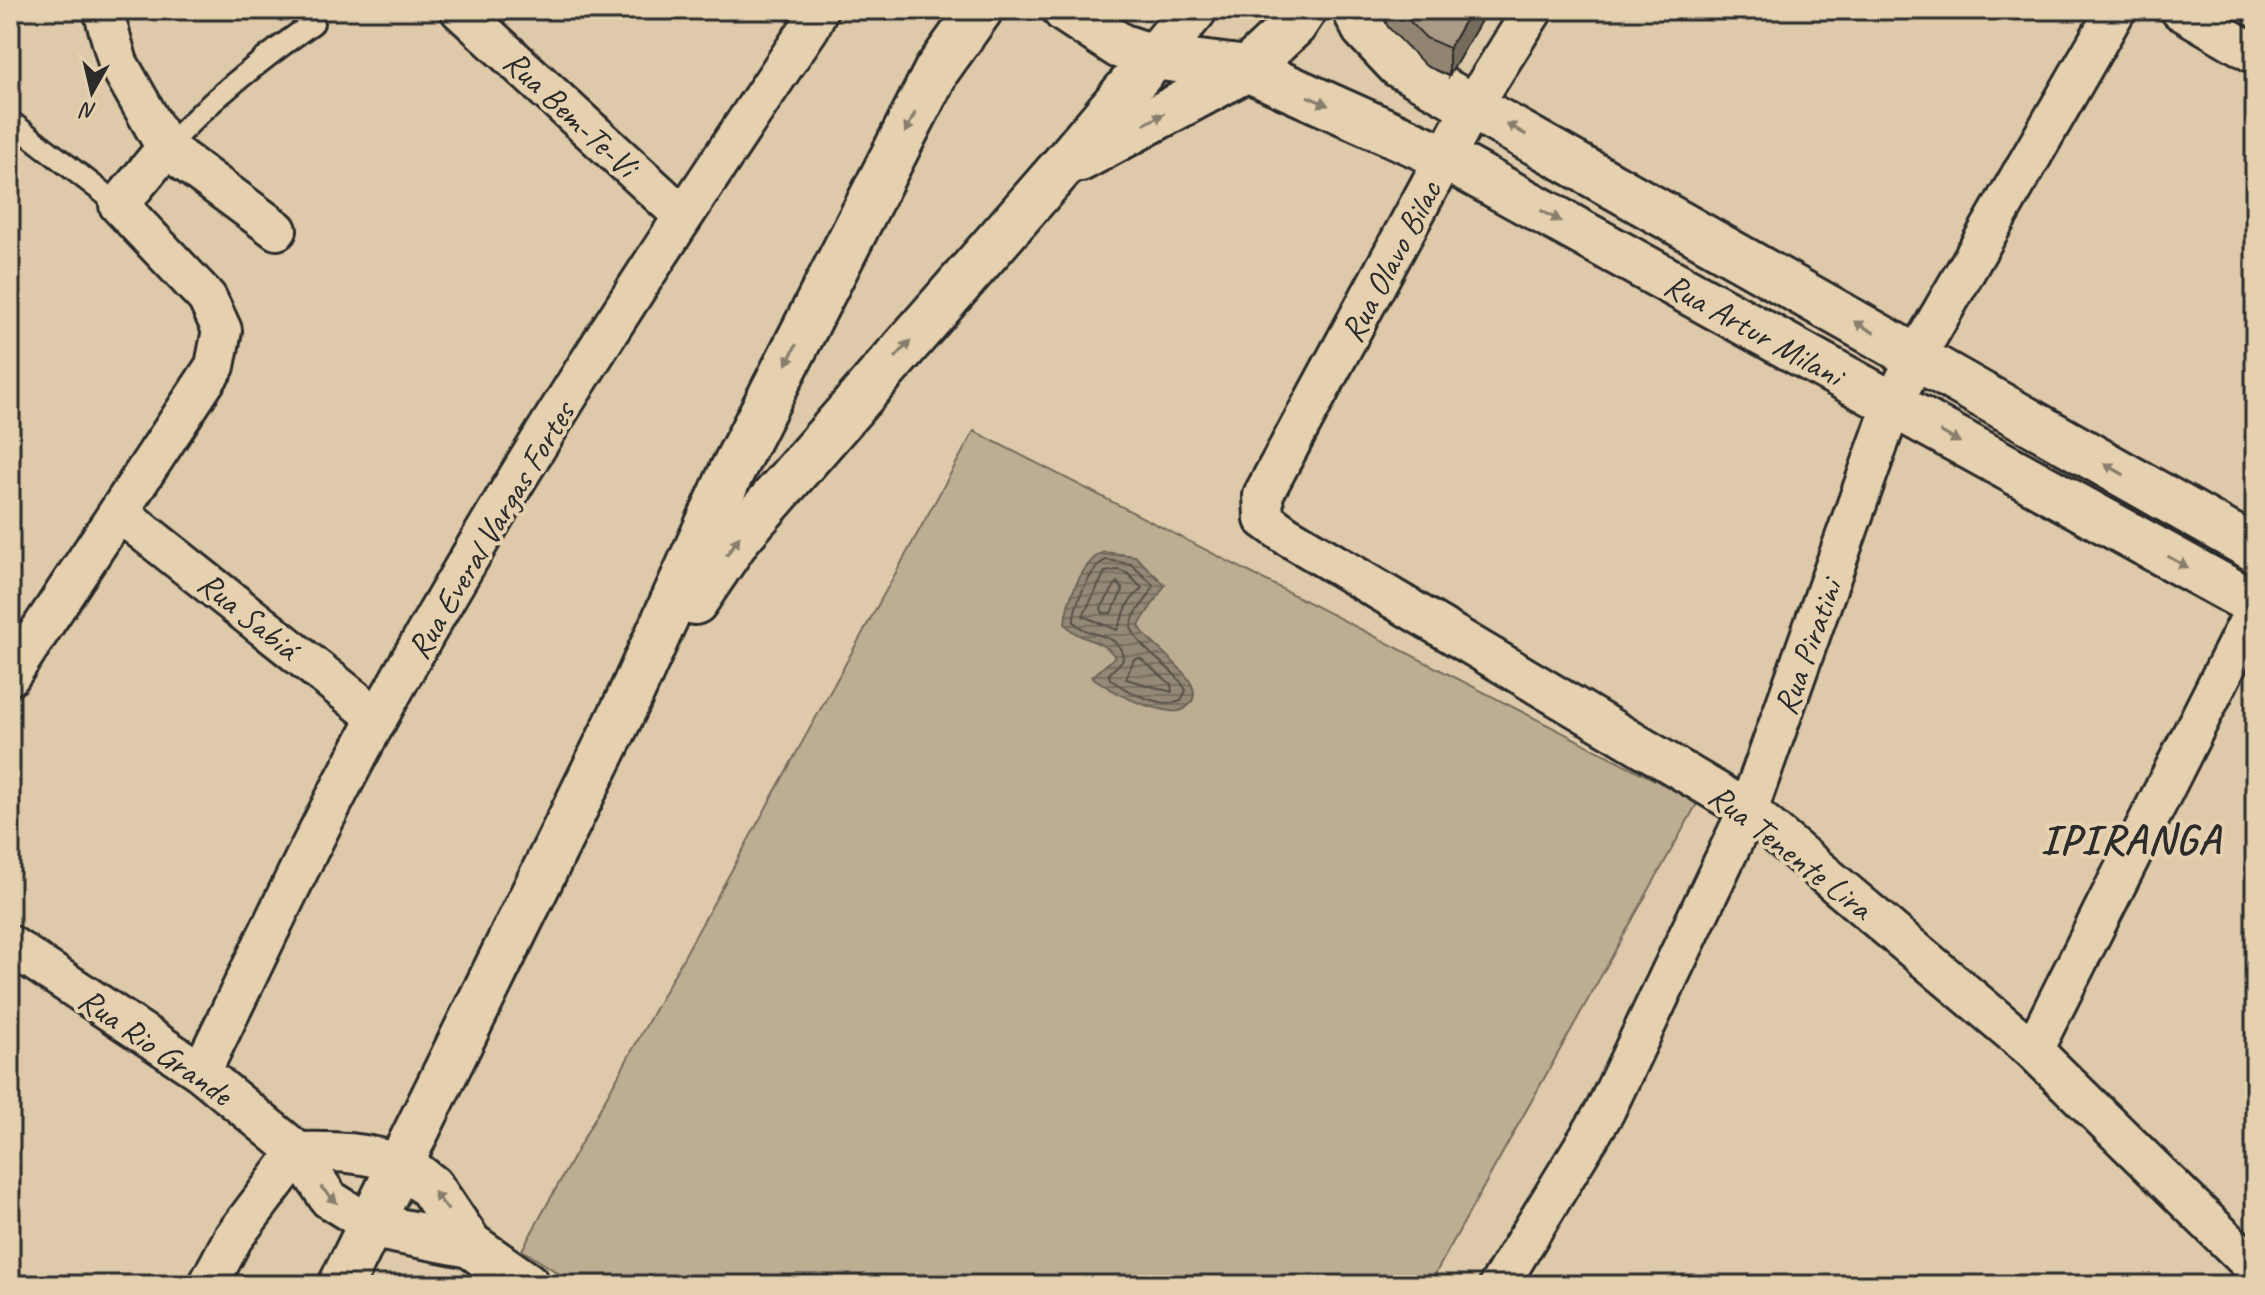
<svg xmlns="http://www.w3.org/2000/svg" width="2265" height="1295" viewBox="0 0 2265 1295" font-family="Caveat,sans-serif">
  <style>
    .garden { fill: #bdad92; stroke: #746c5e; stroke-width: 2 }
    .water { fill: url(#water-rules); stroke: #6a6358; stroke-width: 2 }
    .lines { fill: none; stroke-linecap: round; stroke-linejoin: round }
    .shore { stroke: #555149; stroke-width: 2 }
    .service-casing { stroke: #2b2b2b; stroke-width: 26 }
    .minor-casing { stroke: #2b2b2b; stroke-width: 44 }
    .tertiary-casing { stroke: #2b2b2b; stroke-width: 50 }
    .secondary-casing { stroke: #2b2b2b; stroke-width: 50 }
    .trunk-casing { stroke: #2b2b2b; stroke-width: 50 }
    .service { stroke: #e5d1af; stroke-width: 20 }
    .minor { stroke: #e5d1af; stroke-width: 38 }
    .tertiary { stroke: #e5d1af; stroke-width: 44 }
    .secondary { stroke: #e5d1af; stroke-width: 44 }
    .trunk { stroke: #e5d1af; stroke-width: 44 }
    .wall { fill: #918572; stroke: #2b2b2b; stroke-width: 2 }
    .shaded-wall { fill: #766c5d; stroke: #2b2b2b; stroke-width: 2 }
    .building { fill: #a99b85; stroke: #2b2b2b; stroke-width: 2 }
    .oneway { fill: #887e6d }
    .labels { text-anchor: middle; stroke-width: 8; stroke-linejoin: round; paint-order: stroke }
    .street-label { font-size: 34px; fill: #2b2b2b; stroke: #e5d1af }
    .district-label { font-size: 42px; font-weight: bold; letter-spacing: 2px; fill: #2b2b2b; stroke: #e5d1af }
  </style>
  <defs>
    <pattern id="water-rules" width="6" height="5" patternUnits="userSpaceOnUse" patternTransform="scale(2)"><rect width="6" height="5" fill="#948976"/><path d="M0 2.5h6" fill="none" stroke="#797061"/></pattern>
  </defs>
  <rect width="100%" height="100%" fill="#decaaa"/>
  <filter id="ink" filterUnits="userSpaceOnUse"><feTurbulence type="fractalNoise" baseFrequency=".0125" numOctaves="2"/><feDisplacementMap in="SourceGraphic" scale="16" xChannelSelector="R" yChannelSelector="G"/><feConvolveMatrix kernelMatrix="1 2 1 2 8 2 1 2 1" color-interpolation-filters="sRGB"/></filter>
  <g filter="url(#ink)">
    <polygon class="garden" points="974,431 1698,802 1429,1285 577,1285 522,1250"/>
    <path class="water" d="M1104,552L1135,556L1165,585L1139,625C1147,647 1214,682 1188,706C1181,713 1173,712 1165,710C1137,705 1115,693 1092,677L1115,657C1103,638 1079,642 1065,624C1066,602 1083,560 1104,552Z"/>
    <g class="lines">
      <g class="shore">
        <path d="M1106,560L1131,564L1153,585C1150,601 1133,609 1131,627C1142,655 1172,664 1186,690L1181,701C1161,709 1126,691 1110,679L1109,674L1123,660C1123,631 1088,639 1074,622C1073,607 1091,566 1106,560Z"/>
        <polygon points="1118,570 1127,573 1142,588 1129,602 1117,630 1083,616 1105,572"/>
        <polygon points="1117,582 1123,590 1111,613 1103,613 1101,608"/>
        <polygon points="1140,658 1171,684 1172,692 1126,679 1134,659"/>
      </g>
      <defs>
        <g id="service">
          <polyline points="10,121 119,205"/>
          <path d="M166,148C211,99 259,61 313,23"/>
        </g>
        <g id="minor">
          <polyline points="103,10 118,63 166,148 277,230"/>
          <polyline points="460,10 682,215"/>
          <polyline points="1533,10 1473,105 1263,495 1264,519 1286,535 1748,810 2033,1050 2255,1268"/>
          <polyline points="2180,10 2255,54"/>
          <polyline points="120,513 378,718"/>
          <polyline points="10,676 215,366 222,330 207,298 119,205 166,148"/>
          <polyline points="10,945 201,1072 298,1152 329,1199 372,1226"/>
          <polyline points="2033,1050 2255,609"/>
          <path d="M201,1072C259,954 314,833 378,718C509,480 658,251 810,27L818,10"/>
          <path d="M298,1152C335,1151 367,1152 403,1165"/>
          <polyline points="208,1285 233,1238 298,1152"/>
          <polyline points="1499,1285 1605,1111 1748,810 1892,406 1916,357 2116,10"/>
        </g>
        <g id="tertiary">
          <polyline points="403,1165 431,1187 470,1245 527,1285"/>
          <polyline points="372,1226 470,1245"/>
        </g>
        <g id="secondary">
          <polyline points="1065,10 1120,46 1153,57 1247,69 1446,158 2255,604"/>
          <polyline points="1355,10 1364,28 1399,65 2255,549"/>
          <polyline points="1247,69 1294,25 1304,10"/>
        </g>
        <g id="trunk">
          <polyline points="1080,159 1247,69"/>
          <polyline points="695,602 739,537 1060,169 1194,10"/>
          <polyline points="341,1285 627,703 731,473 937,70 980,10"/>
        </g>
      </defs>
      <use href="#service" class="service-casing"/>
      <use href="#minor" class="minor-casing"/>
      <use href="#tertiary" class="tertiary-casing"/>
      <use href="#secondary" class="secondary-casing"/>
      <use href="#trunk" class="trunk-casing"/>
      <use href="#service" class="service"/>
      <use href="#minor" class="minor"/>
      <use href="#tertiary" class="tertiary"/>
      <use href="#secondary" class="secondary"/>
      <use href="#trunk" class="trunk"/>
    </g>
    <polygon class="wall" points="1380,10 1487,10 1449,76 1426,66 1388,27"/>
    <polygon class="shaded-wall" points="1471,10 1487,10 1449,76 1449,48"/>
    <polygon class="building" points="1399,10 1471,10 1449,48 1426,38"/>
    <defs><path id="oneway-solid" d="M-6-.8H1V-3.2L6.5 0L1 3.2V.8H-6Z" transform="scale(2)"/></defs>
    <g class="oneway">
      <use href="#oneway-solid" transform="translate(1318 101) rotate(24)"/>
      <use href="#oneway-solid" transform="translate(1154 119) rotate(-28)"/>
      <use href="#oneway-solid" transform="translate(910 123) rotate(117)"/>
      <use href="#oneway-solid" transform="translate(1516 129) rotate(-150)"/>
      <use href="#oneway-solid" transform="translate(1551 216) rotate(29)"/>
      <use href="#oneway-solid" transform="translate(1864 327) rotate(-150)"/>
      <use href="#oneway-solid" transform="translate(903 349) rotate(-49)"/>
      <use href="#oneway-solid" transform="translate(791 355) rotate(117)"/>
      <use href="#oneway-solid" transform="translate(1950 437) rotate(29)"/>
      <use href="#oneway-solid" transform="translate(2114 469) rotate(-150)"/>
      <use href="#oneway-solid" transform="translate(733 546) rotate(-55)"/>
      <use href="#oneway-solid" transform="translate(2178 562) rotate(29)"/>
      <use href="#oneway-solid" transform="translate(329 1195) rotate(45)"/>
      <use href="#oneway-solid" transform="translate(441 1201) rotate(-127)"/>
    </g>
  </g>
  <g class="labels">
    <g class="street-label">
      <text transform="translate(571 113) rotate(43)" y="12">Rua Bem-Te-Vi</text>
      <text transform="translate(1390 261) rotate(-62)" y="12">Rua Olavo Bilac</text>
      <text transform="translate(1754 329) rotate(29)" y="12">Rua Artur Milani</text>
      <text transform="translate(490 530) rotate(-59)" y="12">Rua Everal Vargas Fortes</text>
      <text transform="translate(249 615) rotate(39)" y="12">Rua Sabiá</text>
      <text transform="translate(1807 647) rotate(-70)" y="12">Rua Piratini</text>
      <text transform="translate(1791 851) rotate(38)" y="12">Rua Tenente Lira</text>
      <text transform="translate(156 1046) rotate(35)" y="12">Rua Rio Grande</text>
    </g>
    <g class="district-label">
      <text x="2131" y="853">IPIRANGA</text>
    </g>
  </g>
  <rect width="2265" height="1295" fill="none" stroke="#e5d1af" stroke-width="40"/>
  <rect x="20" y="20" width="2225" height="1255" fill="none" stroke="#2b2b2b" stroke-width="3" filter="url(#ink)"/>
  <g transform="translate(92 92) rotate(188)" stroke="#e5d1af" stroke-width="6" paint-order="stroke">
  <path d="M0-6L14 30L0 20L-14 30Z" fill="#2b2b2b"/>
  <text y="-12" font-size="22" font-weight="bold" text-anchor="middle" fill="#2b2b2b">N</text>
  </g>
</svg>
